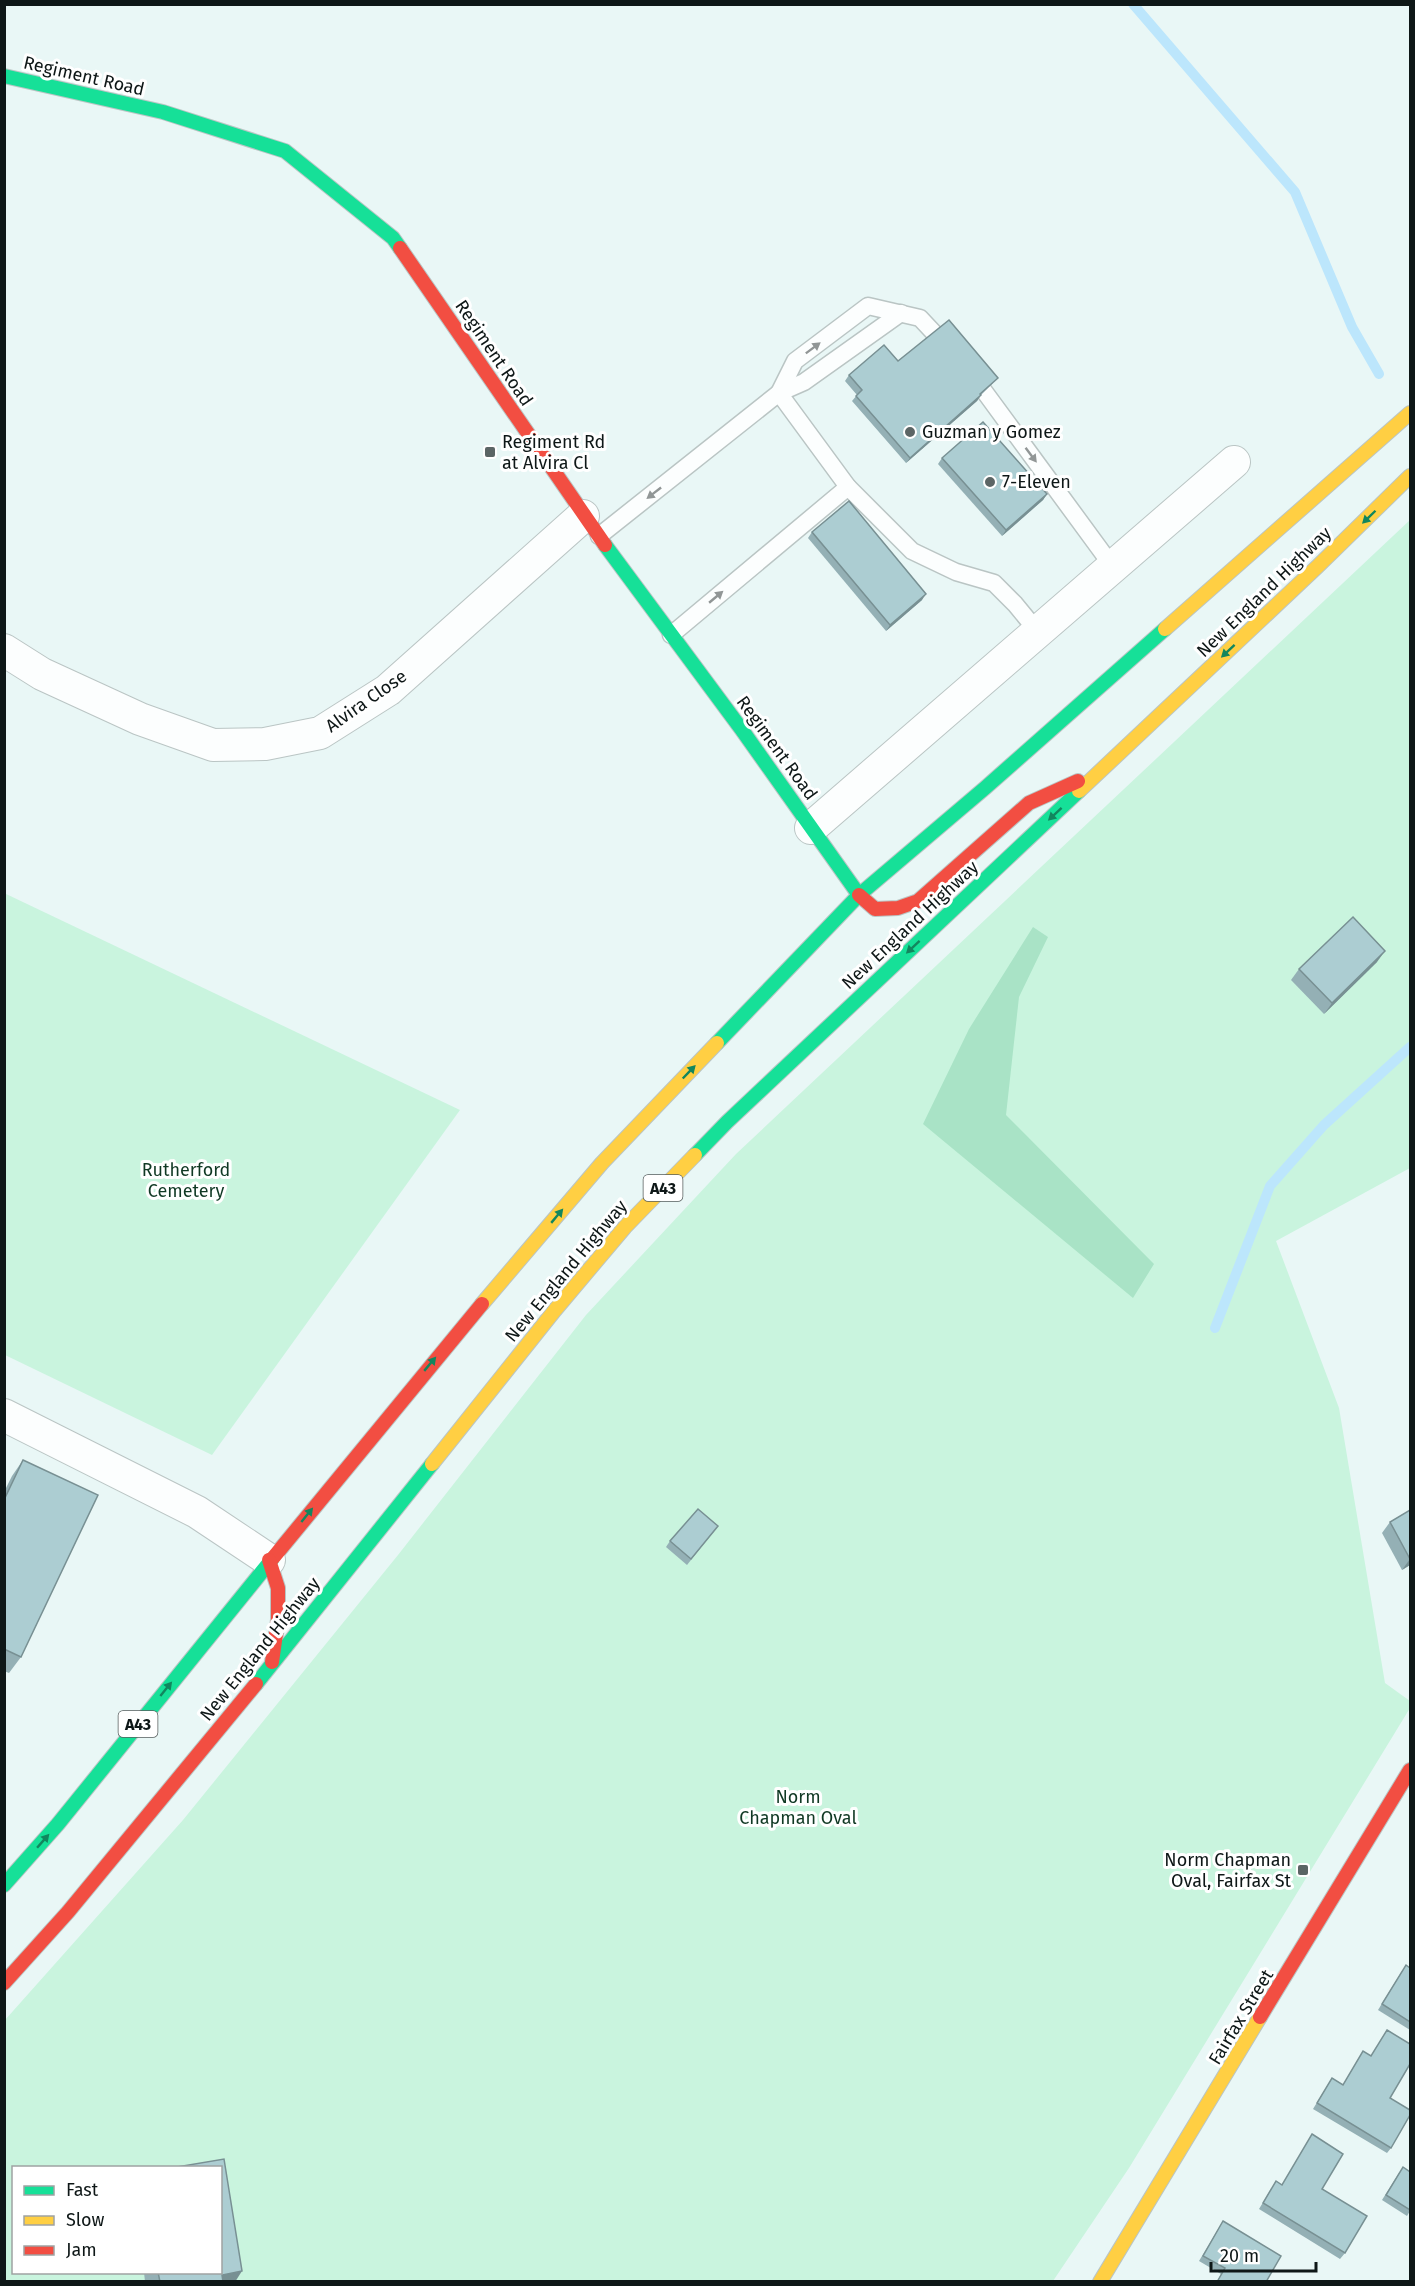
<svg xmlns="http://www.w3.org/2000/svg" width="1415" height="2286" viewBox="0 0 1415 2286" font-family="'Fira Sans',sans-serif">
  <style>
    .green { fill: #c9f4de; fill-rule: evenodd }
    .forest { fill: #a9e3c6 }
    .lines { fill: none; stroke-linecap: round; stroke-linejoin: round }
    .stream { stroke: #bce6fc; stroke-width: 10 }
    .lane-casing { stroke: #bac5c4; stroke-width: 19 }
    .street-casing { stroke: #bac5c4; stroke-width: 34 }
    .fast-casing { stroke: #bac5c4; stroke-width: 16 }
    .slow-casing { stroke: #bac5c4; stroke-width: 16 }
    .jam-casing { stroke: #bac5c4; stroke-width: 16 }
    .lane { stroke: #fcfefe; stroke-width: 16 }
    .street { stroke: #fcfefe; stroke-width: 32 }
    .fast { stroke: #16e098; stroke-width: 14 }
    .slow { stroke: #ffcf43; stroke-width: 14 }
    .jam { stroke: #f24e42; stroke-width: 14 }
    .wall { fill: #94b0b5 }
    .shaded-wall { fill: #789093 }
    .building { fill: #accdd2; stroke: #789093; stroke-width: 1.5 }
    .oneway { fill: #919696 }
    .oneway2 { fill: #12865e }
    .poi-dot { fill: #5b6565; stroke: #fff; stroke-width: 2 }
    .labels { text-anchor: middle; stroke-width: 6; stroke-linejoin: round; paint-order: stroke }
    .shield { fill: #fff; stroke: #565d5d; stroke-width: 1.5 }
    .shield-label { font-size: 16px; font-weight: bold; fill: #0e1717 }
    .street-label { font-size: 18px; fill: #0e1717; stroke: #fff }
    .poi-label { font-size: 18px; fill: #0e1717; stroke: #fff; text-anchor: start }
    .park-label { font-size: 18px; fill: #103924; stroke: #fff }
  </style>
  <rect width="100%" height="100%" fill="#e9f7f6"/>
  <g class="green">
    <path d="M1410,520V1168L1276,1241L1339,1408L1385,1683L1410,1701V1708L1129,2168L1053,2281L5,2282V2020L183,1820L398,1555L586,1315L736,1154ZM14,2168H220V2272H14Z"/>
    <polygon points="4,893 460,1110 212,1455 5,1355"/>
  </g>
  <polygon class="forest" points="1033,927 1048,937 1019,997 1006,1115 1154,1264 1133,1298 923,1124 969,1029"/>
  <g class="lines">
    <g class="stream">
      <polyline points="1133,4 1295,192 1352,327 1379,374"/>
      <polyline points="1215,1328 1270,1186 1324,1125 1410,1047"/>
    </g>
    <defs>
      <g id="lane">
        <polyline points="984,391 1113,567"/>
        <polyline points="779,393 795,361 868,306 920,318 935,334"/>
        <polyline points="779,393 804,382 901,313"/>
        <polyline points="599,536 779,393 848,487"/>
        <polyline points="671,635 848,487 912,551 956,572 994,583 1015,604 1038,632"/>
      </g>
      <g id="street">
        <polyline points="4,650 42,674 140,719 213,745 265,744 320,733 388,690 583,516"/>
        <polyline points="811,828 1234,462"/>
        <polyline points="4,1415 197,1512 269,1560"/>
      </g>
      <g id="fast">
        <polyline points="4,76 163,112 285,151 393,238 400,248"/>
        <polyline points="605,545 742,730 859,895"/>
        <polyline points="717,1043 859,895 985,788 1165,629"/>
        <polyline points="695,1155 727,1122 1079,791"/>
        <polyline points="256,1684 432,1464"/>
        <polyline points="4,1885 58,1824 273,1558"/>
      </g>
      <g id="slow">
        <polyline points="1165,629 1410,413"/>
        <polyline points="1079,791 1318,566 1410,476"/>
        <polyline points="482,1304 602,1163 717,1043"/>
        <polyline points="432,1464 555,1310 625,1227 695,1155"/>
        <polyline points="1100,2282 1260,2017"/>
      </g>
      <g id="jam">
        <polyline points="400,248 605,545"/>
        <polyline points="859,895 875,909 898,908 918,901 1029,803 1078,781"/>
        <polyline points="273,1558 482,1304"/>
        <polyline points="269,1560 278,1588 278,1620 272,1662"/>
        <polyline points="4,1983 68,1912 256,1684"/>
        <polyline points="1260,2017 1410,1770"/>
      </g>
    </defs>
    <use href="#lane" class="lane-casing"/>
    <use href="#street" class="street-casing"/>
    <use href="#fast" class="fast-casing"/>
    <use href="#slow" class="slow-casing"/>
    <use href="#jam" class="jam-casing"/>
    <use href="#lane" class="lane"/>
    <use href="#street" class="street"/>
    <use href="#fast" class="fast"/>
    <use href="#slow" class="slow"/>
    <use href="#jam" class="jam"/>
  </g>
  <g class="wall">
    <polygon points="898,361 993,383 981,395 977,401 906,463 852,401 857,395 845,381 849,375"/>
    <polygon points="942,458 1047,494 1043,500 1002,536 938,464"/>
    <polygon points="812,532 922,600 886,631 808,538"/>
    <polygon points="1377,962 1324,1014 1291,980 1299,969"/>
    <polygon points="23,1460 21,1657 9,1673 4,1671 4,1492 12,1476"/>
    <polygon points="1410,1510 1410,1565 1402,1570 1382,1533 1390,1522"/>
    <polygon points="718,1526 687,1565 666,1547 670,1541"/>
    <polygon points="1410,1968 1410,2030 1378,2010 1402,1971"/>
    <polygon points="1363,2051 1390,2098 1391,2148 1387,2153 1313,2109 1332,2078 1343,2085"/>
    <polygon points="1410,2172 1410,2211 1407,2216 1382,2200 1399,2173"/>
    <polygon points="1276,2181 1281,2184 1322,2189 1345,2253 1340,2259 1259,2209"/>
    <polygon points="1223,2221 1266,2282 1217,2282 1221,2274 1199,2261"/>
    <polygon points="144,2272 220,2272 235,2282 145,2282"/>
  </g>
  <g class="shaded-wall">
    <polygon points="981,395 977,401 906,463 910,458"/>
    <polygon points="1047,494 1043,500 1002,536 1006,530"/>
    <polygon points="926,594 922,600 886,631 890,625"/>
    <polygon points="1385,951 1377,962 1324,1014 1332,1003"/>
    <polygon points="1410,1559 1410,1565 1402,1570"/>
    <polygon points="242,2271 235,2282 217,2282 222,2275"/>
  </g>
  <g class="building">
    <polygon points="949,320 998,378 980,394 981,395 910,458 856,396 862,390 849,375 884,345 898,361"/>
    <polygon points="983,422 1047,494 1006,530 942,458"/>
    <polygon points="849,501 926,594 890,625 812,532"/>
    <polygon points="1353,917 1385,951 1332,1003 1299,969"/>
    <polygon points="23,1460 98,1495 21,1657 4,1649 4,1500"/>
    <polygon points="698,1509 718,1526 691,1559 670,1541"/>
    <polygon points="1410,1510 1410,1559 1390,1522"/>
    <polygon points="1406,1965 1410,1968 1410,2022 1382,2004"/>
    <polygon points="1387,2030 1410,2044 1410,2064 1390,2098 1410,2110 1410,2115 1391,2148 1317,2103 1332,2078 1343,2085 1363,2051 1371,2056"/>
    <polygon points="1312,2134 1343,2154 1322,2189 1367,2216 1345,2253 1263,2203 1276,2181 1282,2185"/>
    <polygon points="224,2159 242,2271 222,2275 223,2282 160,2282 158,2272 220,2272 220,2168 171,2168"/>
    <polygon points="1403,2167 1410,2172 1410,2210 1386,2195"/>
    <polygon points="1223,2221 1281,2256 1266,2282 1217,2282 1225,2268 1203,2256"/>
  </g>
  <defs><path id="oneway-solid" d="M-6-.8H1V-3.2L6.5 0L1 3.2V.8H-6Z" transform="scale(1.5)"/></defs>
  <g class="oneway">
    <use href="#oneway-solid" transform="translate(813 348) rotate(-37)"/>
    <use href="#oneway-solid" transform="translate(1031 455) rotate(53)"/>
    <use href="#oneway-solid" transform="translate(654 493) rotate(142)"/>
    <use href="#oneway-solid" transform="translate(716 597) rotate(-40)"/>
  </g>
  <g class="oneway2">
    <use href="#oneway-solid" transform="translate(1369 517) rotate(136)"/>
    <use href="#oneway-solid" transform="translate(1228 651) rotate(137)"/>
    <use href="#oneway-solid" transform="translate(1055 814) rotate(137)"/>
    <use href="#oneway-solid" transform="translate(913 947) rotate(137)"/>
    <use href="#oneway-solid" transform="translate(689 1072) rotate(-46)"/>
    <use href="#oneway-solid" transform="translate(557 1216) rotate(-50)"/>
    <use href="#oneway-solid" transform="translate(430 1364) rotate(-50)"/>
    <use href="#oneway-solid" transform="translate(307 1515) rotate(-51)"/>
    <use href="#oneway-solid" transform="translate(166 1689) rotate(-51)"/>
    <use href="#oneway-solid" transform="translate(43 1841) rotate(-49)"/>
  </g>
  <g class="poi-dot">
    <circle cx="910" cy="432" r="6"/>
    <rect x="484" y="446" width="12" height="12" rx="3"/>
    <circle cx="990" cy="482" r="6"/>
    <rect x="1297" y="1864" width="12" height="12" rx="3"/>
  </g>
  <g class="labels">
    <g class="shield">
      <rect x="643.5" y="1175" width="39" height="26" rx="4.5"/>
      <rect x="118.5" y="1711" width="39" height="26" rx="4.5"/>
    </g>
    <g class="shield-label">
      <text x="663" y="1194">A43</text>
      <text x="138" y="1730">A43</text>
    </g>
    <g class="street-label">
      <text transform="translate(84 76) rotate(13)" y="6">Regiment Road</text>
      <text transform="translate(494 353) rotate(56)" y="6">Regiment Road</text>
      <text transform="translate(1264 592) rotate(-44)" y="6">New England Highway</text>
      <text transform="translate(366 701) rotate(-35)" y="6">Alvira Close</text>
      <text transform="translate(777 748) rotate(54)" y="6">Regiment Road</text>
      <text transform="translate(910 925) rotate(-43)" y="6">New England Highway</text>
      <text transform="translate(566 1271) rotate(-50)" y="6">New England Highway</text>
      <text transform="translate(260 1649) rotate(-51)" y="6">New England Highway</text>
      <text transform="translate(1241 2017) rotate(-59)" y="6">Fairfax Street</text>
    </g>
    <g class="poi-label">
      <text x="922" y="438">Guzman y Gomez</text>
      <text x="502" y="448">Regiment Rd<tspan x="502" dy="21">at Alvira Cl</tspan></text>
      <text x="1002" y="488">7-Eleven</text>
      <text x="1291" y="1866" text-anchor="end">Norm Chapman<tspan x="1291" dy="21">Oval, Fairfax St</tspan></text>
    </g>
    <g class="park-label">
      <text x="186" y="1176">Rutherford<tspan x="186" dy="21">Cemetery</tspan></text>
      <text x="798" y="1803">Norm<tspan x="798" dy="21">Chapman Oval</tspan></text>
    </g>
  </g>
  <rect width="1415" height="2286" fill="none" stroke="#0e1717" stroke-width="12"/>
  <rect x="12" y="2166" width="210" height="108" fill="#ffffff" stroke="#9fa2a2" stroke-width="1.5"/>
  <rect x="24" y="2186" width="30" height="9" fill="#16e098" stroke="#9fa2a2" stroke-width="1.5"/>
  <text x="66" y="2196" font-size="18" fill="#0e1717">Fast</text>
  <rect x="24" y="2216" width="30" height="9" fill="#ffcf43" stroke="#9fa2a2" stroke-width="1.5"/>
  <text x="66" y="2226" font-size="18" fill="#0e1717">Slow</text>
  <rect x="24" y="2246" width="30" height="9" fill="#f24e42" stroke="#9fa2a2" stroke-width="1.5"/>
  <text x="66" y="2256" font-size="18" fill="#0e1717">Jam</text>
  <path d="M1211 2262v9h105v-9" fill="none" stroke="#0e1717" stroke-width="3"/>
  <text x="1220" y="2262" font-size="18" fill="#0e1717" stroke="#ffffff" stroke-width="4.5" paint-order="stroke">20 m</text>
</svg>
